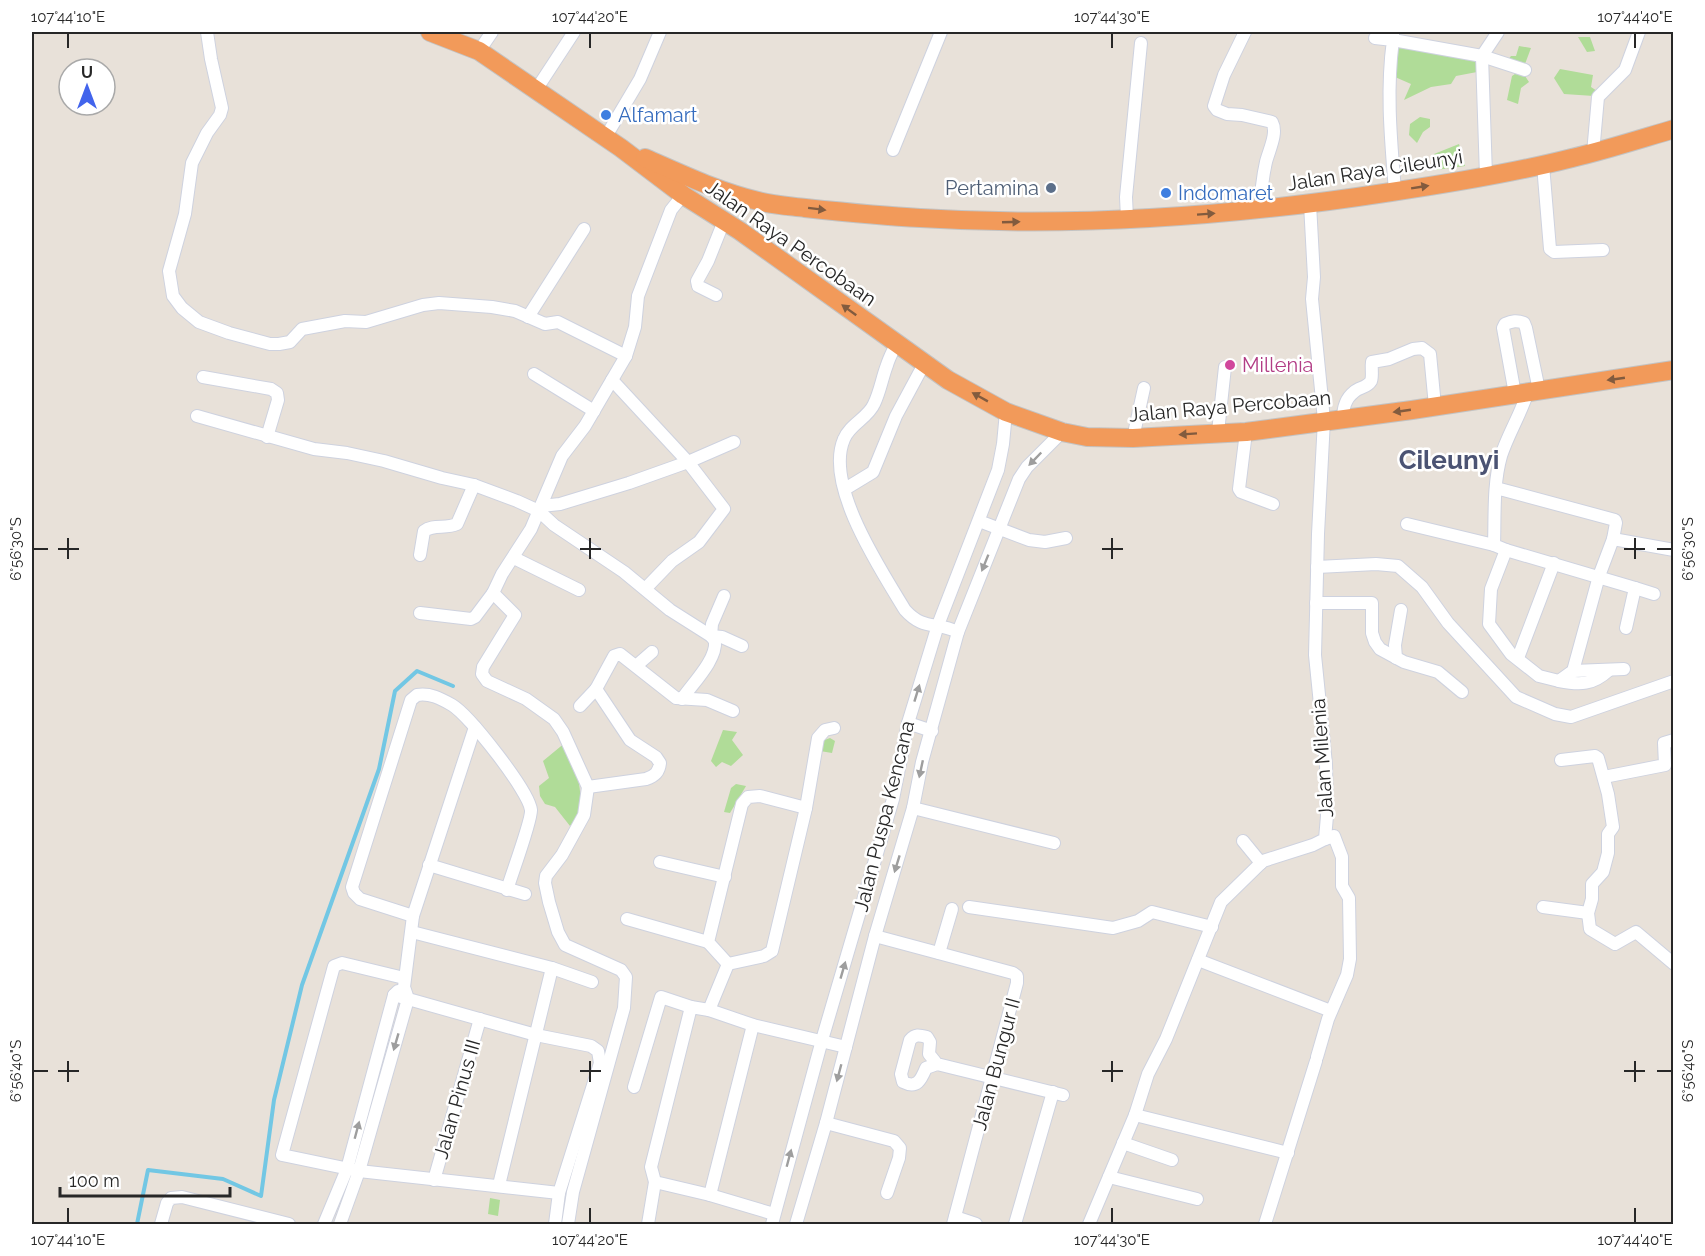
<svg xmlns="http://www.w3.org/2000/svg" width="1705" height="1256" viewBox="0 0 1705 1256" font-family="Raleway,sans-serif">
  <style>
    .green { fill: #b0dc98 }
    .lines { fill: none; stroke-linecap: round; stroke-linejoin: round }
    .stream { stroke: #72c7e4; stroke-width: 4 }
    .minor-casing { stroke: #ced2df; stroke-width: 14 }
    .highway-casing { stroke: #c3c3c3; stroke-width: 20 }
    .minor { stroke: #fff; stroke-width: 12 }
    .highway { stroke: #f29a5a; stroke-width: 18 }
    .oneway { fill: #825b3e }
    .oneway2 { fill: #9e9e9e }
    .ticks { fill: none; stroke: #272727; stroke-width: 2 }
    .shop-dot { fill: #3f7fe0; stroke: #fff; stroke-width: 2 }
    .service-dot { fill: #5c6f8a; stroke: #fff; stroke-width: 2 }
    .hotel-dot { fill: #d1479c; stroke: #fff; stroke-width: 2 }
    .labels { text-anchor: middle; stroke-width: 5; stroke-linejoin: round; paint-order: stroke }
    .shop-label { font-size: 20px; fill: #366cbe; stroke: #fff; text-anchor: start }
    .street-label { font-size: 20px; fill: #272727; stroke: #fff }
    .service-label { font-size: 20px; fill: #4e5e75; stroke: #fff; text-anchor: end }
    .hotel-label { font-size: 20px; fill: #b23c85; stroke: #fff; text-anchor: start }
    .district-label { font-size: 26px; font-weight: bold; fill: #4b5373; stroke: #fff }
    .neatline { fill: none; stroke: #272727; stroke-width: 2 }
    .ticks-label { font-size: 15px; text-anchor: middle; fill: #272727 }
  </style>
  <rect width="100%" height="100%" fill="#e8e1d9"/>
  <g class="green">
    <polygon points="1578,37 1590,37 1595,51 1587,52"/>
    <polygon points="1397,45 1478,57 1477,72 1456,76 1451,84 1431,87 1404,100 1411,84 1395,77"/>
    <polygon points="1519,46 1531,48 1525,64 1507,61 1511,56 1516,56"/>
    <polygon points="1560,69 1593,75 1591,87 1597,91 1594,96 1564,94 1554,78"/>
    <polygon points="1521,70 1529,82 1521,88 1518,104 1507,100 1512,76"/>
    <polygon points="1420,117 1430,119 1430,127 1423,132 1417,143 1409,135 1410,124"/>
    <polygon points="1459,144 1465,166 1436,170 1434,154"/>
    <polygon points="723,730 737,732 732,740 743,755 731,766 722,762 716,767 711,761"/>
    <polygon points="830,738 835,741 832,753 820,751 819,742"/>
    <path d="M566,742C575,768 591,803 570,826L555,807L545,804L540,796L539,786L549,778L543,761Z"/>
    <polygon points="736,784 746,786 730,813 724,812 731,788"/>
    <polygon points="490,1198 500,1200 498,1216 488,1214"/>
  </g>
  <g class="lines">
    <polyline class="stream" points="137,1224 148,1170 223,1179 261,1196 274,1100 302,985 379,769 395,691 417,671 453,686"/>
    <defs>
      <g id="minor">
        <polyline points="207,32 211,59 222,108 220,115 207,133 192,163 185,214 169,271 173,296 182,308 199,322 229,333 270,344 279,344 290,342 302,329 345,321 366,322 423,305 439,303 492,307 515,311 545,324 558,322 626,356"/>
        <path d="M1245,32L1224,75L1214,106L1217,110L1227,114L1242,115L1272,122C1278,133 1269,150 1266,162C1263,175 1260,197 1261,209"/>
        <polyline points="1393,33 1393,40 1482,56 1525,70"/>
        <path d="M1375,38L1393,40C1386,91 1391,141 1395,191"/>
        <polyline points="479,51 492,32"/>
        <polyline points="536,90 574,32"/>
        <polyline points="605,138 640,79 660,32"/>
        <polyline points="893,150 941,32"/>
        <polyline points="1593,153 1598,97 1625,70 1639,32"/>
        <polyline points="1543,165 1550,249 1554,252 1603,250"/>
        <polyline points="1486,176 1482,56 1498,32"/>
        <polyline points="1127,218 1126,197 1141,43"/>
        <polyline points="716,295 698,286 697,281 708,261 724,221"/>
        <polyline points="528,317 584,229"/>
        <path d="M896,344C893,351 889,358 887,365C882,378 880,392 874,404C868,418 850,424 844,439C824,485 881,570 905,610C924,631 935,621 958,632"/>
        <polyline points="534,374 594,411"/>
        <polyline points="203,377 271,389 277,393 278,400 267,437"/>
        <polyline points="612,380 688,462 724,509 699,542 672,561 645,589"/>
        <path d="M1515,394L1503,328L1505,324C1512,321 1517,320 1524,323L1526,328L1539,390"/>
        <polyline points="197,416 314,449 347,453 384,461 442,478 474,485 517,501 539,511 554,525 624,572 670,610 711,636 722,637 742,646"/>
        <path d="M1343,419C1343,408 1345,399 1354,392C1359,387 1367,388 1371,381C1373,376 1371,368 1372,362L1389,359L1413,349L1422,348L1430,354L1435,406"/>
        <polyline points="1218,432 1225,367"/>
        <polyline points="1246,432 1239,489 1241,492 1273,504"/>
        <polyline points="1133,438 1144,388"/>
        <path d="M1496,488L1615,520L1616,523L1613,539L1599,576L1573,671L1559,681L1539,676L1511,654L1489,624L1491,589L1506,550L1494,545C1495,516 1493,484 1501,456C1508,434 1521,414 1528,391"/>
        <polyline points="845,489 873,472 896,416 924,364"/>
        <polyline points="541,506 560,504 629,483 688,462 734,442"/>
        <polyline points="979,521 1029,540 1045,542 1066,538"/>
        <polyline points="1407,524 1494,545"/>
        <polyline points="1613,539 1674,550"/>
        <polyline points="1506,550 1635,588 1626,628"/>
        <path d="M420,555L424,531C433,524 446,529 457,524L474,485"/>
        <polyline points="514,558 579,590"/>
        <polyline points="1317,567 1376,564 1398,566 1422,587 1448,623 1516,697 1555,714 1571,717 1674,681"/>
        <polyline points="1635,588 1654,594"/>
        <polyline points="1316,603 1372,603 1372,633 1375,642 1380,649 1404,662 1438,672 1462,692"/>
        <polyline points="420,613 471,619 475,617 493,593"/>
        <polyline points="1396,658 1395,645 1401,610"/>
        <polyline points="1518,658 1554,563"/>
        <polyline points="636,666 652,652"/>
        <polyline points="1573,671 1624,669"/>
        <path d="M1559,681C1580,685 1593,685 1609,670"/>
        <path d="M682,699C692,684 717,660 715,641L711,636L712,624L724,596"/>
        <polyline points="580,706 596,689"/>
        <polyline points="908,723 932,731"/>
        <polyline points="1561,760 1595,756 1598,758 1608,794 1613,827 1608,834 1608,853 1603,872 1592,884 1592,899 1588,913 1590,929 1615,944 1636,932 1674,964"/>
        <polyline points="1604,777 1665,765 1664,743 1674,740"/>
        <path d="M588,787L646,779C655,776 659,772 660,763L656,757L630,740L596,689L614,656L620,654L676,698L707,700L733,711"/>
        <polyline points="913,808 1054,843"/>
        <polyline points="1243,841 1261,863"/>
        <polyline points="660,862 725,877"/>
        <polyline points="429,865 525,894"/>
        <polyline points="969,907 1113,928 1138,921 1152,912 1212,927"/>
        <polyline points="1543,907 1588,913"/>
        <path d="M413,916L360,899L354,893L352,887L411,700L417,695C430,693 440,698 452,705C469,715 529,791 531,810C532,820 511,876 507,890"/>
        <polyline points="627,919 708,942"/>
        <polyline points="412,932 552,968 592,982"/>
        <polyline points="875,936 1013,973 1017,976 1017,983 953,1224"/>
        <polyline points="939,953 952,909"/>
        <polyline points="1198,960 1331,1011"/>
        <polyline points="728,964 764,956 772,951 806,808 818,738 825,730 834,728"/>
        <polyline points="404,978 342,963 334,966 282,1155 359,1171 559,1193"/>
        <polyline points="394,995 536,1035 591,1046 598,1051 600,1063 559,1193 555,1224"/>
        <polyline points="709,1010 753,1025 846,1047"/>
        <polyline points="1317,1057 1328,1019 1347,975 1350,959 1349,898 1342,886 1342,857 1334,836 1325,839"/>
        <path d="M937,1064L926,1068C921,1080 917,1089 903,1082L901,1074L910,1040C915,1034 919,1035 927,1037L930,1042L929,1054L937,1064L1063,1095"/>
        <polyline points="634,1087 661,997 691,1007"/>
        <polyline points="1135,1115 1288,1153"/>
        <polyline points="826,1123 894,1141 900,1148 899,1158 887,1193"/>
        <polyline points="1123,1143 1172,1160"/>
        <polyline points="1109,1177 1197,1199"/>
        <polyline points="434,1180 480,1019"/>
        <polyline points="499,1185 552,968"/>
        <polyline points="710,1195 753,1025"/>
        <polyline points="774,1214 710,1195 655,1182 651,1167 691,1007 709,1010 728,964 708,942 742,804 748,797 760,796 806,808"/>
        <polyline points="955,1217 976,1224"/>
        <polyline points="161,1224 167,1203 171,1198 182,1197 289,1224"/>
        <polyline points="324,1224 347,1169 394,995 398,991"/>
        <polyline points="340,1224 359,1171 408,999 404,987 413,916 475,727"/>
        <polyline points="568,1224 573,1192 624,1008 626,977 621,970 565,945 558,932 549,902 545,883 546,876 562,855 584,815 588,787 563,732 554,719 526,699 487,681 482,674 483,667 515,615 493,593 502,574 531,529 562,456 585,426 626,356 635,327 638,296 671,210 683,195"/>
        <polyline points="648,1224 655,1182"/>
        <polyline points="772,1224 822,1040 893,799 908,723 938,625 998,470 1003,444 1006,412"/>
        <polyline points="796,1224 826,1123 875,936 913,808 922,762 958,632 1019,479 1027,467 1062,432"/>
        <polyline points="1015,1224 1053,1092"/>
        <polyline points="1089,1224 1135,1115 1148,1074 1166,1039 1221,902 1263,861 1313,845 1325,839 1327,816 1326,764 1315,655 1318,534 1324,420 1312,299 1314,277 1310,204"/>
        <polyline points="1265,1224 1316,1061"/>
      </g>
      <g id="highway">
        <polyline points="430,32 479,51 621,148 683,195 740,231 948,380 1006,412 1062,432 1087,437 1133,438 1246,432 1412,410 1674,370"/>
        <path d="M645,158C682,174 719,192 758,201C773,205 789,206 805,208C843,212 881,216 920,218C1077,228 1236,216 1391,192C1452,183 1513,173 1572,158C1606,150 1640,139 1674,129"/>
      </g>
    </defs>
    <use href="#minor" class="minor-casing"/>
    <use href="#highway" class="highway-casing"/>
    <use href="#minor" class="minor"/>
    <use href="#highway" class="highway"/>
  </g>
  <defs><path id="oneway-solid" d="M-6-.8H1V-3.2L6.5 0L1 3.2V.8H-6Z" transform="scale(1.5)"/></defs>
  <g class="oneway">
    <use href="#oneway-solid" transform="translate(1420 187) rotate(-9)"/>
    <use href="#oneway-solid" transform="translate(817 209) rotate(7)"/>
    <use href="#oneway-solid" transform="translate(1206 214) rotate(-4)"/>
    <use href="#oneway-solid" transform="translate(1011 222) rotate(-2)"/>
    <use href="#oneway-solid" transform="translate(849 310) rotate(-144)"/>
    <use href="#oneway-solid" transform="translate(1616 379) rotate(172)"/>
    <use href="#oneway-solid" transform="translate(980 397) rotate(-151)"/>
    <use href="#oneway-solid" transform="translate(1402 411) rotate(172)"/>
    <use href="#oneway-solid" transform="translate(1188 434) rotate(176)"/>
  </g>
  <g class="oneway2">
    <use href="#oneway-solid" transform="translate(1035 459) rotate(134)"/>
    <use href="#oneway-solid" transform="translate(985 563) rotate(112)"/>
    <use href="#oneway-solid" transform="translate(917 693) rotate(-73)"/>
    <use href="#oneway-solid" transform="translate(921 769) rotate(102)"/>
    <use href="#oneway-solid" transform="translate(897 864) rotate(107)"/>
    <use href="#oneway-solid" transform="translate(843 970) rotate(-74)"/>
    <use href="#oneway-solid" transform="translate(396 1042) rotate(106)"/>
    <use href="#oneway-solid" transform="translate(839 1073) rotate(105)"/>
    <use href="#oneway-solid" transform="translate(357 1130) rotate(-75)"/>
    <use href="#oneway-solid" transform="translate(789 1158) rotate(-75)"/>
  </g>
  <path class="ticks" d="M68,33V48M590,33V48M1112,33V48M1635,33V48M68,538V559M590,538V559M1112,538V559M1635,538V559M33,549H48M58,549H79M580,549H601M1102,549H1123M1624,549H1645M1657,549H1672M68,1061V1082M590,1061V1082M1112,1061V1082M1635,1061V1082M33,1071H48M58,1071H79M580,1071H601M1102,1071H1123M1624,1071H1645M1657,1071H1672M68,1208V1223M590,1208V1223M1112,1208V1223M1635,1208V1223"/>
  <g class="shop-dot">
    <circle cx="606" cy="115" r="6"/>
    <circle cx="1166" cy="193" r="6"/>
  </g>
  <circle class="service-dot" cx="1051" cy="188" r="6"/>
  <circle class="hotel-dot" cx="1230" cy="365" r="6"/>
  <g class="labels">
    <g class="shop-label">
      <text x="618" y="122">Alfamart</text>
      <text x="1178" y="200">Indomaret</text>
    </g>
    <g class="street-label">
      <text transform="translate(1375 170) rotate(-9)" y="7">Jalan Raya Cileunyi</text>
      <text transform="translate(791 243) rotate(35)" y="7">Jalan Raya Percobaan</text>
      <text transform="translate(1230 406) rotate(-5)" y="7">Jalan Raya Percobaan</text>
      <text transform="translate(1322 758) rotate(-94)" y="7">Jalan Milenia</text>
      <text transform="translate(884 816) rotate(-76)" y="7">Jalan Puspa Kencana</text>
      <text transform="translate(996 1064) rotate(-75)" y="7">Jalan Bungur II</text>
      <text transform="translate(457 1099) rotate(-74)" y="7">Jalan Pinus III</text>
    </g>
    <g class="service-label">
      <text x="1039" y="195">Pertamina</text>
    </g>
    <g class="hotel-label">
      <text x="1242" y="372">Millenia</text>
    </g>
    <g class="district-label">
      <text x="1449" y="469">Cileunyi</text>
    </g>
  </g>
  <rect width="1705" height="1256" fill="none" stroke="#ffffff" stroke-width="66"/>
  <g transform="translate(87 87)"><circle r="28" fill="#ffffff" stroke="#a9a9a9" stroke-width="1.5"/>
  <path d="M0-4.5L10 22L0 15L-10 22Z" fill="#4264ec"/>
  <text y="-9" font-size="16" font-weight="bold" text-anchor="middle" fill="#272727">U</text>
  </g>
  <path d="M60 1187v9h170v-9" fill="none" stroke="#272727" stroke-width="3"/>
  <text x="69" y="1187" font-size="18" fill="#272727" stroke="#ffffff" stroke-width="4.5" paint-order="stroke">100 m</text>
  <rect x="33" y="33" width="1639" height="1190" class="neatline"/>
  <g class="ticks-label">
    <text x="68" y="22">107°44'10"E</text>
    <text x="590" y="22">107°44'20"E</text>
    <text x="1112" y="22">107°44'30"E</text>
    <text x="1635" y="22">107°44'40"E</text>
    <text transform="translate(16 549) rotate(-90)" y="5">6°56'30"S</text>
    <text transform="translate(1688 549) rotate(-90)" y="5">6°56'30"S</text>
    <text transform="translate(16 1071) rotate(-90)" y="5">6°56'40"S</text>
    <text transform="translate(1688 1071) rotate(-90)" y="5">6°56'40"S</text>
    <text x="68" y="1245">107°44'10"E</text>
    <text x="590" y="1245">107°44'20"E</text>
    <text x="1112" y="1245">107°44'30"E</text>
    <text x="1635" y="1245">107°44'40"E</text>
  </g>
</svg>
